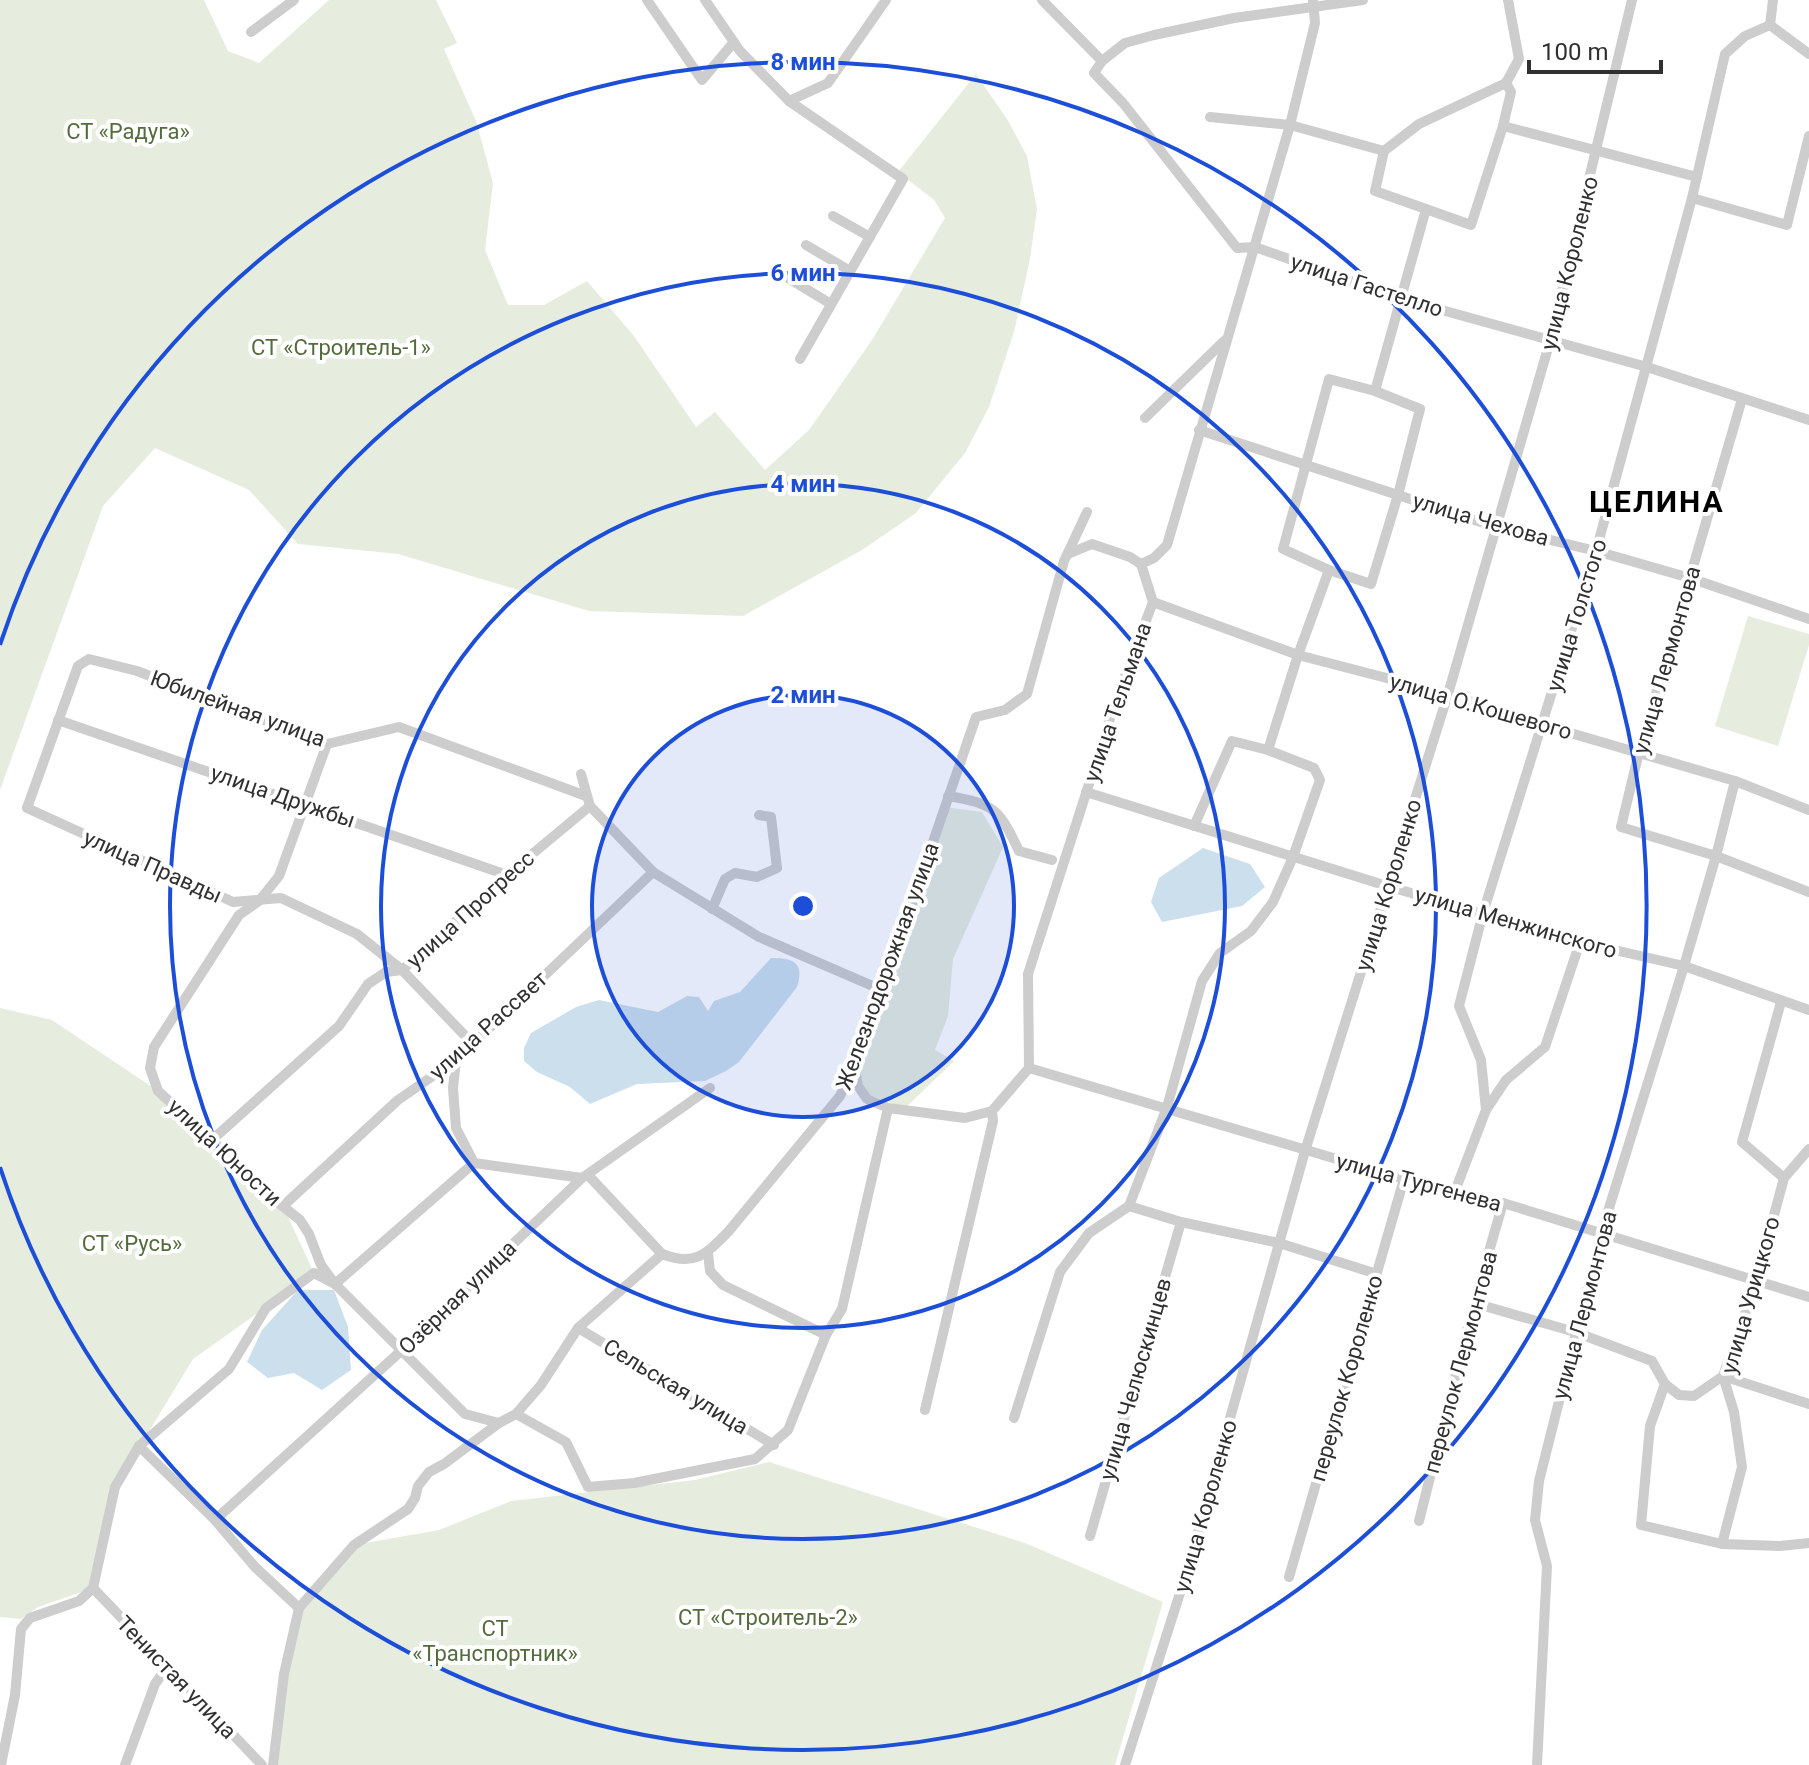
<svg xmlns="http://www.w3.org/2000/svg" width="1809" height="1765" viewBox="0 0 1809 1765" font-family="Roboto,sans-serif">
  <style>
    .green { fill: #e6edde }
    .water { fill: #cbe0ec }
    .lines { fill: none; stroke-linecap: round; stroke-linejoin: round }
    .minor { stroke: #cdcdcd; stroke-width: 10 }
    .ring { fill: none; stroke: #1d4ed8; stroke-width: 4 }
    .labels { text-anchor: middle; stroke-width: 8; stroke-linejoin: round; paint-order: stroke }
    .park-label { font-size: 22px; fill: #546c3d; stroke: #fff }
    .street-label { font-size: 22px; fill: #303030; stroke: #fff }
    .district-label { font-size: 30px; font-weight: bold; letter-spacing: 2px; fill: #000; stroke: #fff }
    .centre { fill: #1d4ed8; stroke: #fff; stroke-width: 4 }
    .ring-label { font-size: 24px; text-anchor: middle; font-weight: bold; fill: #1d4ed8; stroke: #fff; stroke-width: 8; stroke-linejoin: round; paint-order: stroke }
  </style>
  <rect width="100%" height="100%" fill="#fff"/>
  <g class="green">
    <polygon points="0,0 204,0 228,51 259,63 329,0 436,0 457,43 444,49 476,121 493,183 485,250 508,305 544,305 587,281 634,336 696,427 715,412 765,470 809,430 872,340 945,218 934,200 898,172 976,74 1007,119 1027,156 1037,209 1030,259 1014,332 989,407 965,453 916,513 862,550 743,616 589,611 398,554 298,544 249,490 155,448 103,506 0,790"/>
    <polygon points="1748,616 1809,634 1809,645 1778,746 1715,726"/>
    <polygon points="944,807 982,812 1003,847 953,959 948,1016 935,1050 954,1061 905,1108 865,1093 854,1066"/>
    <polygon points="0,1008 52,1020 158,1091 283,1206 314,1273 193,1359 115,1487 93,1588 38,1607 21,1619 0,1617"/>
    <polygon points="769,1462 1025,1543 1163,1602 1115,1765 277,1765 284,1674 299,1608 354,1545 439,1530 511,1501 695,1480"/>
  </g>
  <g class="water">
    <polygon points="1203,848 1250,864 1265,887 1242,906 1162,922 1151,902 1159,878"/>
    <path d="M771,958C793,958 805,962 797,987L739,1062L726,1071L705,1081L637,1084L590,1104L570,1087L537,1072L524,1061V1048L531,1033L576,1007L599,1000L658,1012L687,996L699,997L708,1011L714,1001L740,992Z"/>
    <polygon points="298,1290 334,1290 348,1327 351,1370 322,1390 294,1373 268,1378 247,1362 262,1330"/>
  </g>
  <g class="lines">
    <g class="minor">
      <polyline points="647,0 702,80 734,42"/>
      <polyline points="705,0 740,51 789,101 903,179 800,359"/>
      <polyline points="1042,0 1102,61 1094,73 1123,103 1237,248 1255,247 1402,299 1647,367 1809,420"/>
      <polyline points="1770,25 1809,54"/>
      <polyline points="251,32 294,0"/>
      <polyline points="1102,61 1125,43 1154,35 1234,18 1363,0"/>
      <polyline points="789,101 828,83 886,0"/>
      <polyline points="1210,117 1290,125 1384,151 1375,191 1426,209"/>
      <polyline points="1503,126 1697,177"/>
      <polyline points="1384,151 1419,124 1506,83"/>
      <polyline points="1692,198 1787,225 1809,136"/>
      <polyline points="833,216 870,237"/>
      <polyline points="806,245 850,271"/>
      <polyline points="788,278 831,304"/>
      <polyline points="1145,418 1224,341"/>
      <polyline points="1199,430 1496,527 1596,551 1690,578 1809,619"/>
      <polyline points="1068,554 1092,544 1130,557 1141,564"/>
      <polyline points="1141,564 1154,558 1167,545 1290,125 1315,23 1313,0"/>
      <polyline points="1329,570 1371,584 1398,495 1420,409 1375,391"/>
      <polyline points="1153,602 1298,655 1448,694 1543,725 1735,781 1809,810"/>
      <polyline points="58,720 507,875"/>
      <polyline points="327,744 279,876 259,901 239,915 154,1047 150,1068 158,1091 212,1140 260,1188 300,1220 309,1234 321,1265 335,1284 465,1414 499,1423"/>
      <polyline points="581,774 590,806 653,872 759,937 882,990"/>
      <polyline points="1735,781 1716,856 1809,892"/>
      <polyline points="1086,792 1387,886 1580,942 1684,966 1809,1010"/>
      <path d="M948,796C995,804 999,809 1019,851L1052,860"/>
      <polyline points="1194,826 1232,741 1268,750 1298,655 1329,570 1283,549 1329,379 1375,391 1426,209 1471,225 1503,126 1511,92 1506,83 1519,59 1508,0"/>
      <polyline points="712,909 725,879 735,873 757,877 777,868 771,817 759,815"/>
      <polyline points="1781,1002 1742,1142 1784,1178"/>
      <polyline points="472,1043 402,970 357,934 281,898 233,902 27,808 78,666 89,659 137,671 327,744 399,727 586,796"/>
      <polyline points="456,1060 453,1088 456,1128 474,1163 582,1178"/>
      <polyline points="855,1068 858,1086 867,1099 888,1108 965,1118 992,1111"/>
      <polyline points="1029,1068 1404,1179 1503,1203 1809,1297"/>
      <polyline points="1486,1110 1506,1080 1545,1047 1580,942"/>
      <polyline points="212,1140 339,1026 368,984 386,972 402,970 507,875 590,806"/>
      <polyline points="588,1175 662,1254"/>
      <polyline points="1455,1191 1486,1110 1481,1060 1459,1006 1483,913 1596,551 1692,198 1725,54 1745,36 1770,25 1773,0"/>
      <polyline points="283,1206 398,1100 456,1060 653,872"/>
      <polyline points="1129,1206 1167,1107 1202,981 1220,953 1251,931 1273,902 1293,857 1320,780 1314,768 1268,750"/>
      <polyline points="1129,1206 1181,1222 1279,1243 1377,1274"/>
      <polyline points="708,1253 710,1271 723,1285 826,1335"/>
      <polyline points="1474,1303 1575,1332 1652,1361 1665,1384 1679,1395 1694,1396 1723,1376 1809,1404"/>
      <polyline points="578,1328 774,1445"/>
      <polyline points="1665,1384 1650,1426 1641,1525 1722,1544 1780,1546 1809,1543"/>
      <polyline points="925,1410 993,1121 992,1111 1029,1068 1028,974 1115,703 1153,602 1141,564"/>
      <polyline points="516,1414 566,1442 588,1487 634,1483 755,1459 788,1430 826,1335 842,1309 888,1108"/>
      <polyline points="1014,1418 1060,1272 1089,1233 1129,1206"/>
      <polyline points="139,1446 215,1520 255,1567 299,1608"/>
      <polyline points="215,1520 402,1350 582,1178 710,1088"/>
      <polyline points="1419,1521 1474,1303 1503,1203"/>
      <polyline points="1090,1536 1181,1222"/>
      <polyline points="1722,1544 1742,1467 1734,1412 1723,1376 1756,1282 1784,1178 1809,1149"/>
      <polyline points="1289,1577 1404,1179"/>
      <polyline points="93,1588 262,1765"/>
      <polyline points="1,1765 15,1695 21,1629 30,1618 79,1601 93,1588 115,1487 139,1446 229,1369 266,1308 314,1273 335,1284 474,1163"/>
      <polyline points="125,1765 155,1684 167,1667"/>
      <path d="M273,1765L284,1674L299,1608L354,1545L408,1509L415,1498L418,1486L429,1472L444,1464L499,1423L516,1414L541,1385L578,1328L662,1254C695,1267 706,1254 728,1232L840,1096L854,1066L882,990L976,717L1005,710L1027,694L1064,561L1087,512"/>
      <polyline points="1125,1765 1188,1568 1305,1151 1448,694 1550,341 1632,0"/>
      <polyline points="1537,1765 1547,1566 1535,1520 1539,1481 1601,1234 1684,966 1716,856 1621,827 1639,752 1742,399"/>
    </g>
  </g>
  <circle cx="803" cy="906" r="211" fill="#1d4ed8" fill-opacity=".12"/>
  <g class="ring">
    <circle cx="803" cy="906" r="211"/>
    <circle cx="803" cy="906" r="422"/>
    <circle cx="803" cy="906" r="633"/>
    <path d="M0 645A844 844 0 1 1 0 1167"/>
  </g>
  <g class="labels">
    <g class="park-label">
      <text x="128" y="139">СТ «Радуга»</text>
      <text x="341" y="355">СТ «Строитель-1»</text>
      <text x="132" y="1251">СТ «Русь»</text>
      <text x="768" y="1625">СТ «Строитель-2»</text>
      <text x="495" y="1636">СТ<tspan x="495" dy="25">«Транспортник»</tspan></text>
    </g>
    <g class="street-label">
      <text transform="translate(1569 263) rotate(-76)" y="8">улица Короленко</text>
      <text transform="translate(1367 285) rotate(18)" y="8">улица Гастелло</text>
      <text transform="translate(1481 519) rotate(16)" y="8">улица Чехова</text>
      <text transform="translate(1576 615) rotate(-73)" y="8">улица Толстого</text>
      <text transform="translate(1666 660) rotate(-74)" y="8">улица Лермонтова</text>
      <text transform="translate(1117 702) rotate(-71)" y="8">улица Тельмана</text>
      <text transform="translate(1481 706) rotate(16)" y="8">улица О.Кошевого</text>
      <text transform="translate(238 708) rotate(20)" y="8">Юбилейная улица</text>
      <text transform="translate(283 796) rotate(19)" y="8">улица Дружбы</text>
      <text transform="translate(153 866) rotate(24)" y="8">улица Правды</text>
      <text transform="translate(1388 885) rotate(-73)" y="8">улица Короленко</text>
      <text transform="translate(470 909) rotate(-42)" y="8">улица Прогресс</text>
      <text transform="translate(1516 922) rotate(16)" y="8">улица Менжинского</text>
      <text transform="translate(887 966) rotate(-70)" y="8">Железнодорожная улица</text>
      <text transform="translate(488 1025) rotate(-42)" y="8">улица Рассвет</text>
      <text transform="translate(225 1152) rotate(43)" y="8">улица Юности</text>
      <text transform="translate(1419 1182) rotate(15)" y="8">улица Тургенева</text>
      <text transform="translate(1750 1295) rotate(-74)" y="8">улица Урицкого</text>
      <text transform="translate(457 1297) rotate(-44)" y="8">Озёрная улица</text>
      <text transform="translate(1584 1305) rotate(-75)" y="8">улица Лермонтова</text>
      <text transform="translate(1460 1362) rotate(-75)" y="8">переулок Лермонтова</text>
      <text transform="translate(1346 1378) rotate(-74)" y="8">переулок Короленко</text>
      <text transform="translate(1135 1379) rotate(-74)" y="8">улица Челюскинцев</text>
      <text transform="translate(676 1386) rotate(31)" y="8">Сельская улица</text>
      <text transform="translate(1205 1506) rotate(-74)" y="8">улица Короленко</text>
      <text transform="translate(177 1677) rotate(46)" y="8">Тенистая улица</text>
    </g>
    <g class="district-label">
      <text x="1657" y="512">ЦЕЛИНА</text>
    </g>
  </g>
  <circle cx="803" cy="906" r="12" class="centre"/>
  <g class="ring-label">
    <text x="803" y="70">8 мин</text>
    <text x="803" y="281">6 мин</text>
    <text x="803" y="492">4 мин</text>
    <text x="803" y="703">2 мин</text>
  </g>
  <path d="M1529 60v12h132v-12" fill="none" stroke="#303030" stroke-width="4"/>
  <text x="1541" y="60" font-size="24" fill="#303030" stroke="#ffffff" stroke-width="6" paint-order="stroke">100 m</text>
</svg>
